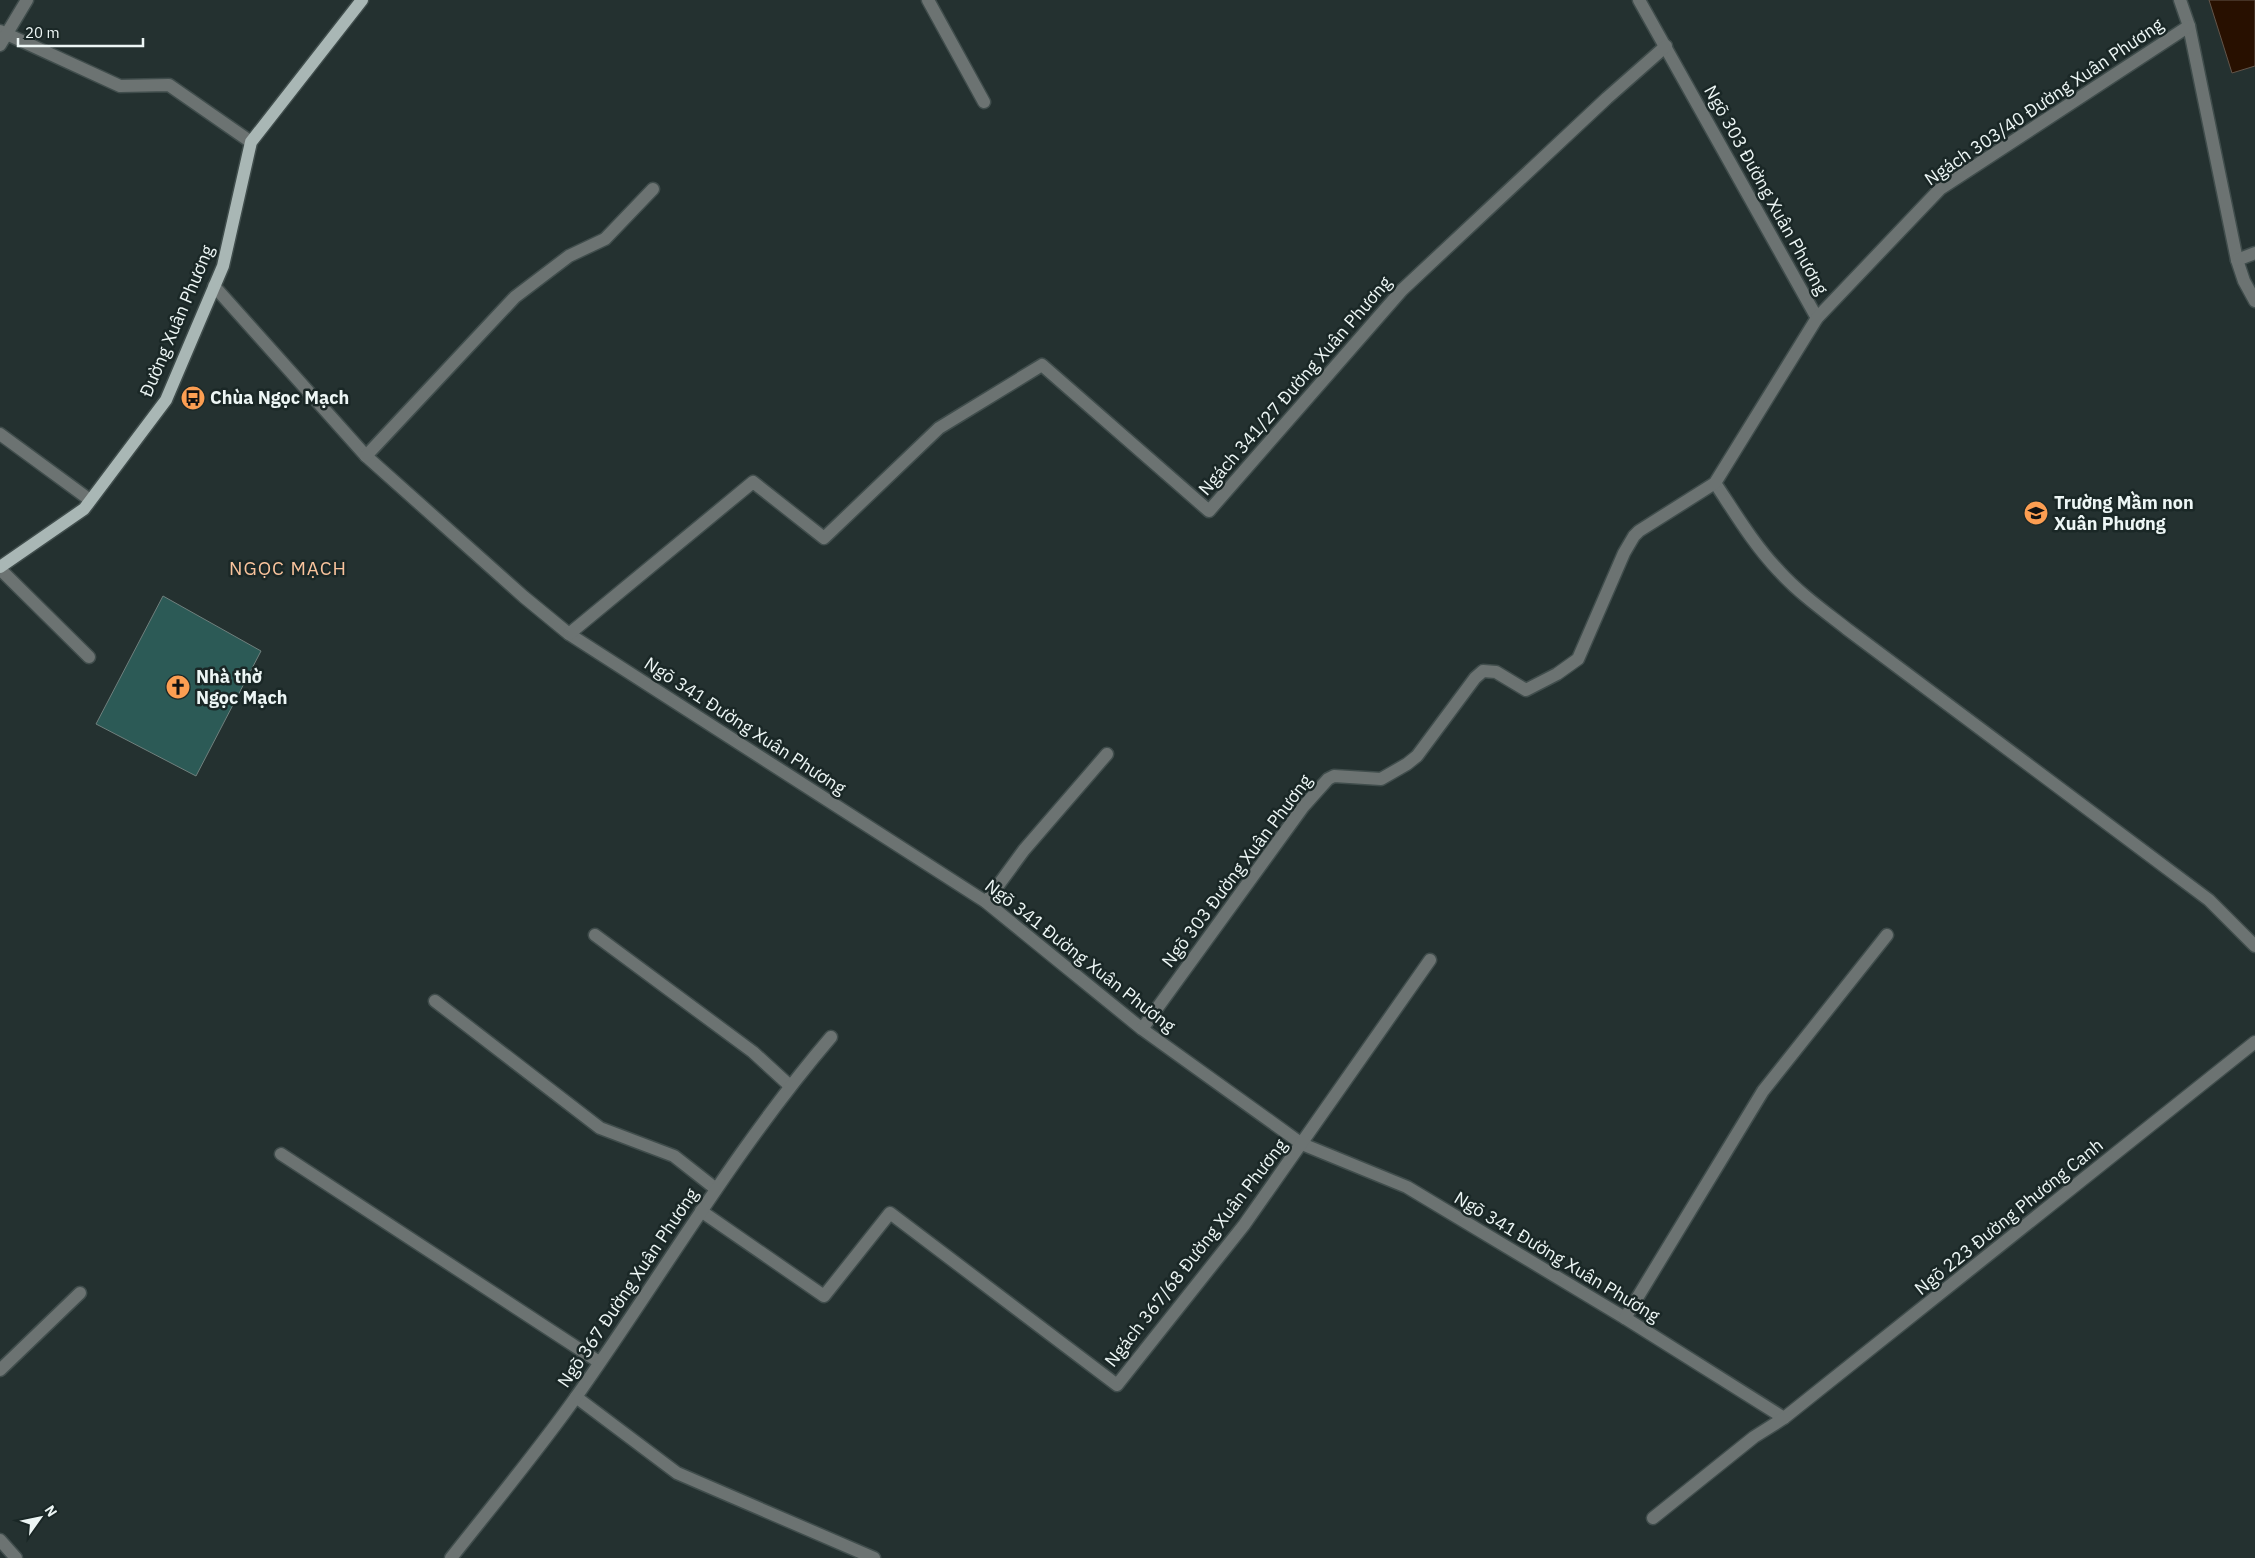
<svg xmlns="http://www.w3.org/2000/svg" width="2255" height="1558" viewBox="0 0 2255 1558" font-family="'IBM Plex Sans',sans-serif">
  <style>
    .water { fill: #281000; stroke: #63554a }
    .building { fill: #2c5a56; stroke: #70807e }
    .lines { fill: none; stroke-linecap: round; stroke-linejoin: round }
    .minor-casing { stroke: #404d4c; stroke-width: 15 }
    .major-casing { stroke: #404d4c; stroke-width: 15 }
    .minor { stroke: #6c7372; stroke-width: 12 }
    .major { stroke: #a9b7b5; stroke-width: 12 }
    .labels { text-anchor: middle; stroke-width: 5; stroke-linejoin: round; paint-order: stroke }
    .street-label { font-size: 18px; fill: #edf6f5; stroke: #1a2726 }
    .poi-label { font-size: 18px; font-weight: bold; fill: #edf6f5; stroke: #1a2726; text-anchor: start }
    .neighbourhood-label { font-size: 19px; letter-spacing: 1px; fill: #fac49d; stroke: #1a2726 }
  </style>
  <rect width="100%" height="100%" fill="#243130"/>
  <polygon class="water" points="2209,0 2255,0 2255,66 2232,73"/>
  <polygon class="building" points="163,596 261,651 196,776 96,724"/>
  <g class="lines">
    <defs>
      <g id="minor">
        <polyline points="928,0 984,102"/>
        <polyline points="1639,0 1817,318"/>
        <polyline points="2180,0 2189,26 2237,260 2244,281 2255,301"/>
        <polyline points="0,31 120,86 169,85 251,142"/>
        <polyline points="0,45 27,0"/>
        <polyline points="2237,260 2255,253"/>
        <polyline points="214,286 366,456 524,597 569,634 986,902 1142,1029 1302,1144 1407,1187 1625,1318 1784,1418"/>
        <polyline points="0,434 90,500"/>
        <polyline points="366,456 515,297 569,256 605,239 653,189"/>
        <path d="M1715,483C1735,513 1754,545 1779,571C1799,593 1824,611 1847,629L2209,900L2255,946"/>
        <polyline points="0,569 89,657"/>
        <polyline points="569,634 753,482 824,538 939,428 1042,365 1209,511 1402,290 1607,98 1666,46"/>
        <polyline points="986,902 1024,850 1107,754"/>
        <polyline points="595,935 753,1052 789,1085"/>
        <polyline points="435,1001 600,1128 674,1156 716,1189"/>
        <polyline points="1142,1029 1303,807 1328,779 1334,776 1381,779 1407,764 1417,756 1475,678 1483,671 1496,672 1526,690 1557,674 1578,659 1624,553 1634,536 1639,531 1715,483 1817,318 1940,189 2189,26"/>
        <polyline points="281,1154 599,1362"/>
        <polyline points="701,1211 824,1296 890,1213 1117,1385 1244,1225 1430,960"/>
        <polyline points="1625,1318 1763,1091 1887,935"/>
        <polyline points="0,1370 80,1293"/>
        <polyline points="576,1397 677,1473 874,1558"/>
        <polyline points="1653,1518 1754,1437 1784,1418 2255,1042"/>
        <polyline points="0,1540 16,1558"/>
        <path d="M451,1558C493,1505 537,1452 576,1397C661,1277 735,1149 831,1037"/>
      </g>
      <polyline id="major" points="0,567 84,509 166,400 223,266 251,142 362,0"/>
    </defs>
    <use href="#minor" class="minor-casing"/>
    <use href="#major" class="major-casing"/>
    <use href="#minor" class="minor"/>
    <use href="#major" class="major"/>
  </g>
  <defs>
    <symbol id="bus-disc" viewBox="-11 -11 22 22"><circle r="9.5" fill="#fc9e52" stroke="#1a2726"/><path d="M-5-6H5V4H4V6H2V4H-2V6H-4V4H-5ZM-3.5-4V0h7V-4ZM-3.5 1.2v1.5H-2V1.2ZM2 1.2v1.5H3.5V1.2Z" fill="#111"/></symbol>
    <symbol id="school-disc" viewBox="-11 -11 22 22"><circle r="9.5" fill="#fc9e52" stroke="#1a2726"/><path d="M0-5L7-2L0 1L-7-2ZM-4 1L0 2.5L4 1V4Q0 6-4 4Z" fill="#111"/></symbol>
    <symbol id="church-disc" viewBox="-11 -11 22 22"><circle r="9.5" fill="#fc9e52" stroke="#1a2726"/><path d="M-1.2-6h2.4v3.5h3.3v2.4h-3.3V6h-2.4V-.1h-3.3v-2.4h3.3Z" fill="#111"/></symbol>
  </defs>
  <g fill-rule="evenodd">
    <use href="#bus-disc" x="179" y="384" width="28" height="28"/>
    <use href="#school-disc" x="2022" y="499" width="28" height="28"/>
    <use href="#church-disc" x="164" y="673" width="28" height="28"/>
  </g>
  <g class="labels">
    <g class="street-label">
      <text transform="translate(2044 102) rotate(-34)" y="6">Ngách 303/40 Đường Xuân Phương</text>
      <text transform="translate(1766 190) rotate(61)" y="6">Ngõ 303 Đường Xuân Phương</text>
      <text transform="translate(177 321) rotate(-67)" y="6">Đường Xuân Phương</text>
      <text transform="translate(1295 386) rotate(-49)" y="6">Ngách 341/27 Đường Xuân Phương</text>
      <text transform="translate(745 726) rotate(33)" y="6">Ngõ 341 Đường Xuân Phương</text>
      <text transform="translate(1237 871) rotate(-53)" y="6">Ngõ 303 Đường Xuân Phương</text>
      <text transform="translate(1080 956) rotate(38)" y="6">Ngõ 341 Đường Xuân Phương</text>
      <text transform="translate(2009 1217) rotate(-39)" y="6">Ngõ 223 Đường Phương Canh</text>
      <text transform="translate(1196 1253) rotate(-52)" y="6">Ngách 367/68 Đường Xuân Phương</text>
      <text transform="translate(1557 1257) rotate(31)" y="6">Ngõ 341 Đường Xuân Phương</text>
      <text transform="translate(628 1288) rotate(-56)" y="6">Ngõ 367 Đường Xuân Phương</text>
    </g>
    <g class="poi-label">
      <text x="210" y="404">Chùa Ngọc Mạch</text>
      <text x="2054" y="509">Trường Mầm non<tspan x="2054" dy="21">Xuân Phương</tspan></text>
      <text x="196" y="683">Nhà thờ<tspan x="196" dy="21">Ngọc Mạch</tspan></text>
    </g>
    <g class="neighbourhood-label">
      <text x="288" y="575">NGỌC MẠCH</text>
    </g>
  </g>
  <g transform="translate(40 1518) rotate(57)" stroke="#1a2726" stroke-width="4" paint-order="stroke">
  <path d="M0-4L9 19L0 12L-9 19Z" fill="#edf6f5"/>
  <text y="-8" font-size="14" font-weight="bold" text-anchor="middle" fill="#edf6f5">N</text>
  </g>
  <path d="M18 38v8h125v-8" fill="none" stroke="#edf6f5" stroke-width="2.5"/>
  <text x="25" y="38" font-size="15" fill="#edf6f5" stroke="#1a2726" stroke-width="4" paint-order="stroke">20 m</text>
</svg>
